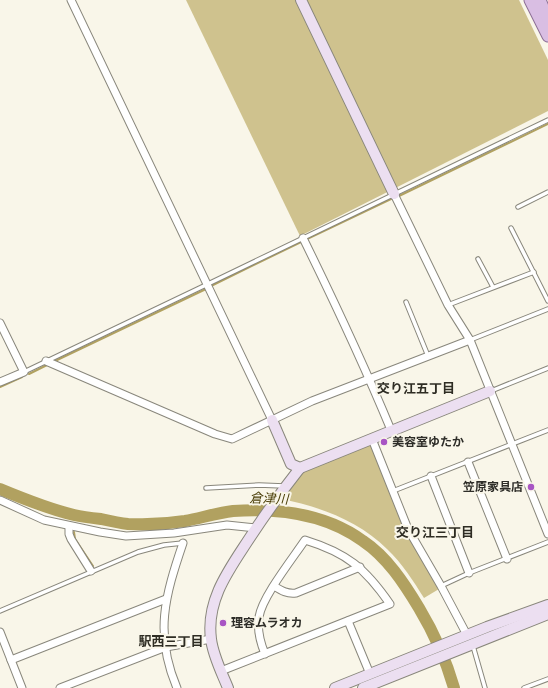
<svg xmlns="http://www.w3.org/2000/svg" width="548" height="688" viewBox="0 0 548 688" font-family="'Source Sans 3','Noto Sans JP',sans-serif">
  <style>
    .green { fill: #cfc28e }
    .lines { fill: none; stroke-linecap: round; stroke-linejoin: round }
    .stream { stroke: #b1a160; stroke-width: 2 }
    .river { stroke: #b1a160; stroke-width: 12 }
    .lane-casing { stroke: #89877c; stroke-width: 5.5 }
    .street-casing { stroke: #89877c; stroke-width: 9 }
    .secondary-casing { stroke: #89877c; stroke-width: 12 }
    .primary-casing { stroke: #8d6f95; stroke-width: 13 }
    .lane { stroke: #fff; stroke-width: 3.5 }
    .street { stroke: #fff; stroke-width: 7 }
    .secondary { stroke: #ecdff1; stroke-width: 10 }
    .primary { stroke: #d9bee3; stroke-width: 11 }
    .poi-dot { fill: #a855c4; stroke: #f9f6e9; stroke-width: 1.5 }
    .labels { text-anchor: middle; stroke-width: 4; stroke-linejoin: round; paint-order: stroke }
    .poi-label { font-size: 12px; font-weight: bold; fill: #2e2d28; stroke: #f9f6e9; text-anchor: start }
    .neighbourhood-label { font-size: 13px; font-weight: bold; fill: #2e2c23; stroke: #f9f6e9 }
    .water-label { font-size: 13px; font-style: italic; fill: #4a3e08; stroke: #f9f6e9 }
  </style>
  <rect width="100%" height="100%" fill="#f9f6e9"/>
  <g class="green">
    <polygon points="186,0 519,0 548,60 548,111 300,236"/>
    <path d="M370,442L439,589L424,598C414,582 402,563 387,549C359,521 319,506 280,499L303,469Z"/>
  </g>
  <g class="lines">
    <g class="stream">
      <polyline points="399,196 548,124"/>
      <polyline points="307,239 391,199"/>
      <polyline points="212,288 211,286 301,242"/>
      <polyline points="55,361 206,289"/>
      <polyline points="29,374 47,365"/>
      <polyline points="0,387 22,377"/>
      <polyline points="74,532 75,539 93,566"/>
    </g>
    <path class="river" d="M0,489C24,499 49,509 74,515C83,517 92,518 101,519C110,521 119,523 128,524C147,525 166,524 185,521C201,518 217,513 233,511C277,508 326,514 363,541C387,557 404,583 419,608C434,633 446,660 454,688"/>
    <defs>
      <g id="lane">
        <polyline points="518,207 548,192"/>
        <polyline points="511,228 548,301"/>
        <polyline points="478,259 493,287"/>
        <polyline points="406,302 428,356"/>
        <polyline points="448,305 534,272"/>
        <polyline points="470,340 548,309"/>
        <polyline points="24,372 208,284 548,120"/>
        <polyline points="491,391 548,368"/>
        <polyline points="206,488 259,485 284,486"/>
        <polyline points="393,491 548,430"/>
        <polyline points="441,586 469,573 548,542"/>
        <polyline points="0,611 138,552 164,545 183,543"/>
        <polyline points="473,646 485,688"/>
        <polyline points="524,688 548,679"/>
      </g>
      <g id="street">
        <polyline points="71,0 272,420"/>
        <polyline points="394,194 448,305 470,340 548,534"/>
        <path d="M303,238C334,301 364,365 391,430"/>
        <polyline points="0,323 24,372 0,382"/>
        <polyline points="46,361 215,434 232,439 312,401 470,340"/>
        <polyline points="372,439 408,529 441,586 467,635"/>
        <polyline points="468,462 507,559"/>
        <polyline points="431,476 469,573"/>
        <polyline points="0,500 44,520 100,532 126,536 174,533 227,525 256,528"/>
        <polyline points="69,526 69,534 71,539 91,571"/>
        <path d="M274,586C282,591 287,594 296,593L360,567"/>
        <polyline points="348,621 370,674"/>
        <polyline points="0,632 22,688"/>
        <polyline points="11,660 166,599"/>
        <path d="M221,671L390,604C365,568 347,553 305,540C293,558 262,597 259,617C257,630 260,642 265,654"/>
        <polyline points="60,688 166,647 211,639"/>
        <path d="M177,688C154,634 165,596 183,543"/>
      </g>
      <g id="secondary">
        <polyline points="301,0 394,194"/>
        <polyline points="272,420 291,464 300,468 490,391"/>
        <path d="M228,688C222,673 213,656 211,639C206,601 228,571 247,542C264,516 281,492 300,468"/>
        <polyline points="335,688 487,627 548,605"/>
        <polyline points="363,688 548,614"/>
      </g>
      <g id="primary">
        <polyline points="530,0 548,36"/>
        <polyline points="540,0 548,19"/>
      </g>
    </defs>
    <use href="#lane" class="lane-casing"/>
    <use href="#street" class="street-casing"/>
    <use href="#secondary" class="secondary-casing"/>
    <use href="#primary" class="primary-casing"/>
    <use href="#lane" class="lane"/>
    <use href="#street" class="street"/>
    <use href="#secondary" class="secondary"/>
    <use href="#primary" class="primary"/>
  </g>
  <g class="poi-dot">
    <circle cx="384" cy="442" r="4"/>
    <circle cx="531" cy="487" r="4"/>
    <circle cx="223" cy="623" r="4"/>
  </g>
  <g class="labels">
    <g class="poi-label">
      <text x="392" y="446">美容室ゆたか</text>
      <text x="523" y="491" text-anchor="end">笠原家具店</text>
      <text x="231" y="627">理容ムラオカ</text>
    </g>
    <g class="neighbourhood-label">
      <text x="416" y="393">交り江五丁目</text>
      <text x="435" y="537">交り江三丁目</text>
      <text x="171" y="646">駅西三丁目</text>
    </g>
    <g class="water-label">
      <text transform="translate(269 498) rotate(2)" y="5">倉津川</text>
    </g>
  </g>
</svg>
